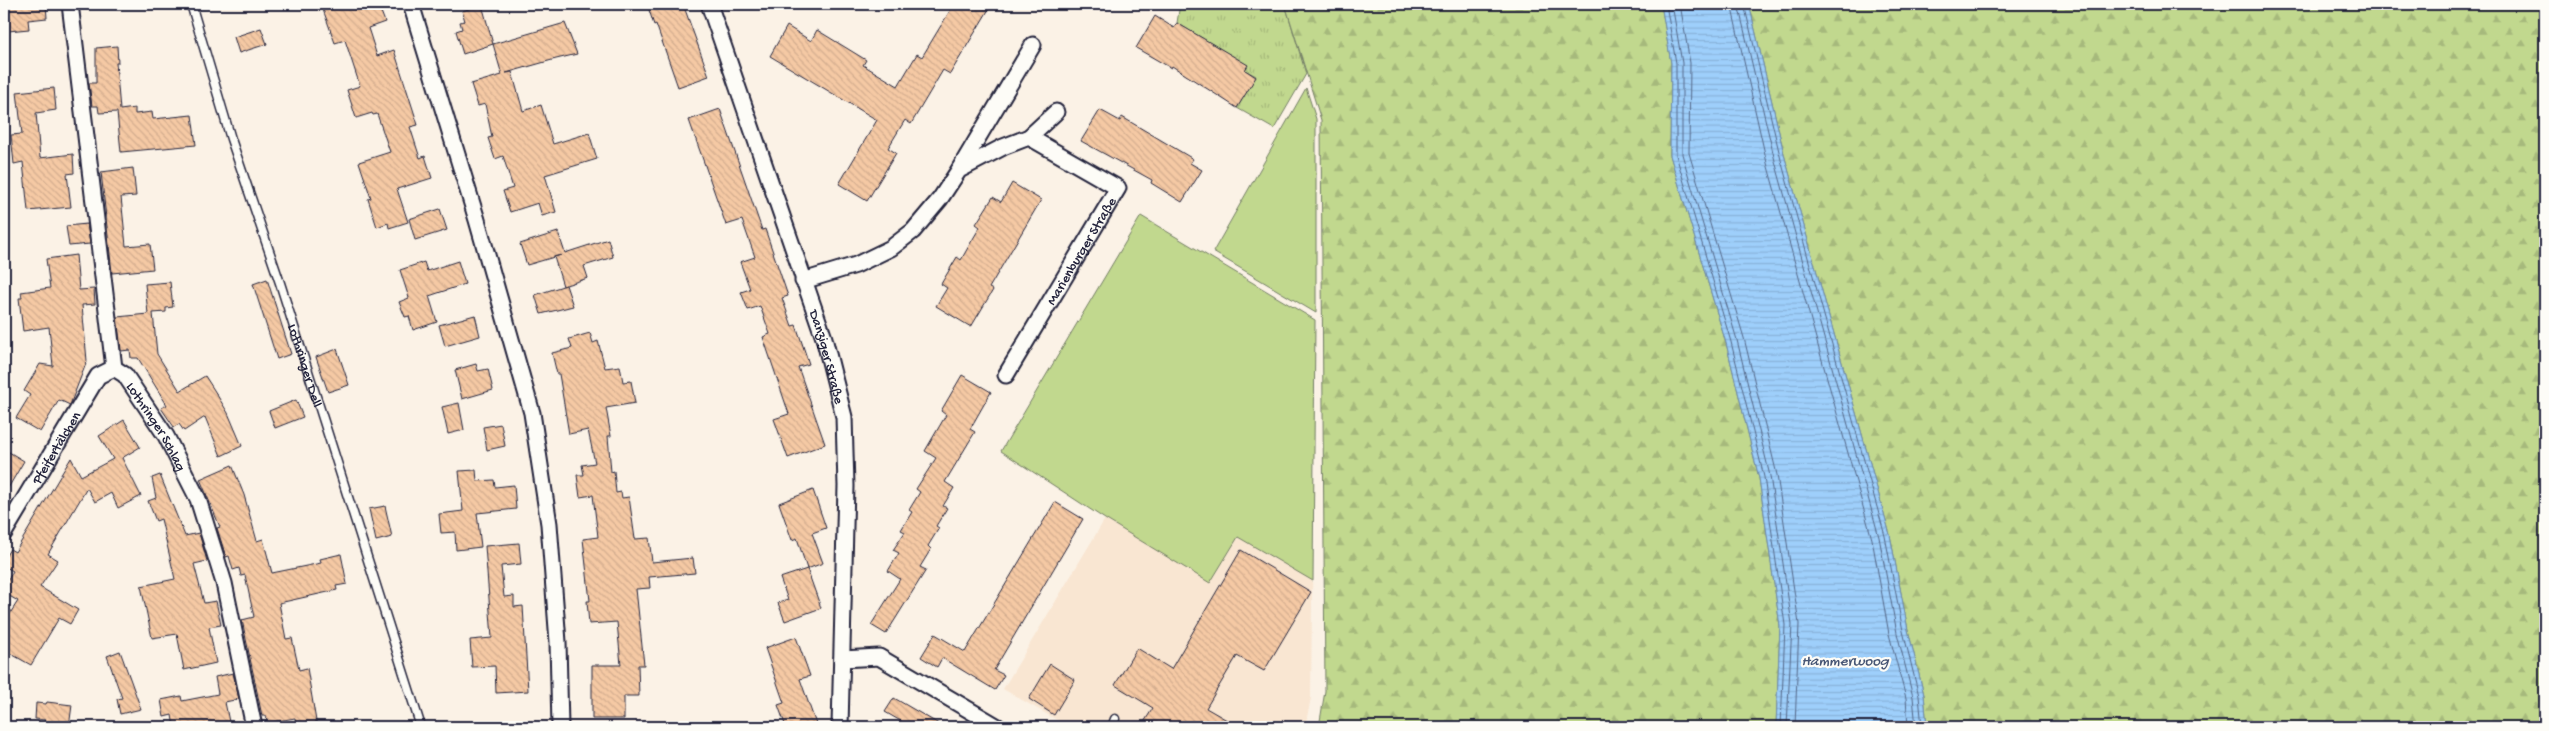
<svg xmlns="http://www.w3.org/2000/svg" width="2549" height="731" viewBox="0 0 2549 731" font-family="'Gochi Hand',sans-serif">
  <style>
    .built { fill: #f9e6d2 }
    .grass { fill: url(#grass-tufts); stroke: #727d64 }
    .forest { fill: url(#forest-firs); stroke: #727d64 }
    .green { fill: #c1d88e; stroke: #727d64 }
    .water { fill: url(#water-rules); stroke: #6c8aae }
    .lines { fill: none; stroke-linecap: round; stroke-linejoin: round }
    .shore { stroke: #546788; stroke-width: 1 }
    .building { fill: url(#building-back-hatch); stroke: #22223b }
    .lane-casing { stroke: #22223b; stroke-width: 11 }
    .street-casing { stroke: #22223b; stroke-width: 19 }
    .lane { stroke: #fdfcf7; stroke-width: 8 }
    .street { stroke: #fdfcf7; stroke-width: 15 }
    .labels { text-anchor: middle; stroke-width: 4.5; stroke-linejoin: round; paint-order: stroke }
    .street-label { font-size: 14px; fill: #22223b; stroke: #fdfcf7 }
    .water-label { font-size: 15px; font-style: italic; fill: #475675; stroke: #fdfcf7 }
  </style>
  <defs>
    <pattern id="grass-tufts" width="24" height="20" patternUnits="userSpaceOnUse" patternTransform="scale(1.25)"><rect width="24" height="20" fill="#c1d88e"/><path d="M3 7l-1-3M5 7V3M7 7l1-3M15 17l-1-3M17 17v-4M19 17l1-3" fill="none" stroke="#a6b97b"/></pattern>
    <pattern id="forest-firs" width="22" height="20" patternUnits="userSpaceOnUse" patternTransform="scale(1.25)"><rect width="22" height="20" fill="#c1d88e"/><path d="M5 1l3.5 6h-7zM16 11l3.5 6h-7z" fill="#a6b97b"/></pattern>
    <pattern id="water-rules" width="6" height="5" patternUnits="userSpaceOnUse" patternTransform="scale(1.25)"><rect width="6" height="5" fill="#9ecffb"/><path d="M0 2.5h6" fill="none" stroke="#88b1d8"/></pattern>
    <pattern id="building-back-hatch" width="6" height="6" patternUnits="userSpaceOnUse" patternTransform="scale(1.25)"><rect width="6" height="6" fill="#f5c9a4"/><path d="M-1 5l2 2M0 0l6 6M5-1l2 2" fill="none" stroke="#d2ac8e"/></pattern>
  </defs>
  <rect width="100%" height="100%" fill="#fbf2e6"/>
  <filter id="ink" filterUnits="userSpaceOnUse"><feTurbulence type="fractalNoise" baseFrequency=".02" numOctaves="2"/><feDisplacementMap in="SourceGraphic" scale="10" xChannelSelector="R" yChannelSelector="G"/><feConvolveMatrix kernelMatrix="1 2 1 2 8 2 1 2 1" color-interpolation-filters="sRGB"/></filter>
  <g filter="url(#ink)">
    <polygon class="built" points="1141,216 1315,320 1311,698 1305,727 1069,727 1003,689 1105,519 1001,451"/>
    <polygon class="grass" points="1180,4 1285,4 1306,74 1274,129 1237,108 1256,76 1245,70 1247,65 1177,23"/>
    <g class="forest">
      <polygon points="1285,4 1661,4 1671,63 1670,155 1726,343 1759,478 1780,626 1776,727 1319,727 1325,691 1321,120"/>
      <polygon points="1749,4 2545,4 2545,727 1927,727 1924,695 1908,630 1890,535 1785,158"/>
    </g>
    <g class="green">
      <polygon points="1306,88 1316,119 1316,313 1213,252"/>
      <polygon points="1141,216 1315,320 1313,581 1238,537 1210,583 1105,519 1001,451"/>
    </g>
    <polygon class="water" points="1661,4 1749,4 1785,158 1890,535 1908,630 1924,695 1927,727 1776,727 1780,626 1759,478 1726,343 1670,155 1671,63"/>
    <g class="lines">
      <g class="shore">
        <polyline points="1666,4 1676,63 1676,155 1731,342 1764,477 1785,625 1781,727"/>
        <polyline points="1672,4 1682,63 1682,154 1737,340 1770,476 1792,624 1787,727"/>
        <polyline points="1680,4 1690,63 1689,153 1744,338 1777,475 1799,624 1795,727"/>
        <polyline points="1731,4 1767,163 1872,539 1889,634 1906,698 1908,727"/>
        <polyline points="1738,4 1775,161 1879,537 1897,633 1913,697 1916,727"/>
        <polyline points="1744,4 1781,160 1885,536 1903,631 1919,696 1922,727"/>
      </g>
    </g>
    <g class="building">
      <polygon points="5,4 46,4 47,18 28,20 29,29 8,31"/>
      <polygon points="321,4 378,4 385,22 368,28 377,56 394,50 418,125 410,127 420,158 425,156 432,178 397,189 408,222 389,228 388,223 377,227 368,199 371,198 359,162 390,152 377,114 373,115 372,113 356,118 347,90 360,86 345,40 335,43"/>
      <polygon points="647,4 683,4 709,76 678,87 656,24 654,25"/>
      <polygon points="954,4 992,4 950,74 943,70 911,124 905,120 888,148 896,153 867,201 839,184 877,120 770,56 787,26 811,41 817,30 866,60 863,65 898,86 917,54 922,57"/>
      <polygon points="482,5 493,44 463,54 456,31 462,29 460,22 465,21 462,11"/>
      <polygon points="1155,16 1174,28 1177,23 1248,65 1245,70 1256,77 1237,108 1172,66 1171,68 1136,48"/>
      <polygon points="565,23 577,54 552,60 506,73 512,72 523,111 541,105 553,144 589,133 597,159 545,175 556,212 542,216 538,203 510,212 503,191 513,188 503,156 495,159 488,138 492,137 485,104 478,106 471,84 502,75 493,44"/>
      <polygon points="261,28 267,44 239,53 234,37"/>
      <polygon points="117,46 118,63 116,63 120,110 135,108 135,114 152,112 153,119 192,115 196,145 121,152 117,112 99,113 98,106 92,106 89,83 96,83 96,48"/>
      <polygon points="54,88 56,110 36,113 40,158 73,154 74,173 67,174 71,207 28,211 23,162 14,164 11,135 22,134 17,92"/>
      <polygon points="720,109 762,230 765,229 788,296 782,298 792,326 796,325 809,364 798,367 825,444 788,458 774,419 789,414 763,337 770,334 760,306 748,310 741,292 750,289 740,262 755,257 742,220 726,225 689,120"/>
      <polygon points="1100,110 1120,121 1122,117 1193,159 1190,163 1202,170 1182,202 1151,183 1152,180 1081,141"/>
      <polygon points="133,168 136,196 121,197 126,246 150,244 153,269 112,273 101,172"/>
      <polygon points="1012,183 1041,200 989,288 993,290 971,327 936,306 947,288 941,284 957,257 961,260 970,244 980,227 976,224 993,197 1001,202"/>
      <polygon points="440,209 447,230 415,240 409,219"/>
      <polygon points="87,224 90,244 69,246 66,226"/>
      <polygon points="558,232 565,253 608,239 613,257 584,266 588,278 563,286 554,257 561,255 527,265 520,244"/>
      <polygon points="76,255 79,290 94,289 95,304 82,305 87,361 70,405 59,400 40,432 16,418 30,395 24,391 40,364 53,366 49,327 23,331 19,298 22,298 21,292 50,288 46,259"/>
      <polygon points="458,261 465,284 429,296 437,322 413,330 409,316 405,317 399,302 409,298 400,270 424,262 427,271"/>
      <polygon points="267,279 291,354 277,359 253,284"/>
      <polygon points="170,282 173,307 166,308 166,312 153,313 157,354 180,391 205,376 214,390 228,413 242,446 221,456 205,417 184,431 179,424 174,427 161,408 167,405 138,358 131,358 130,350 121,351 117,317 148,314 145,284"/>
      <polygon points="566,285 573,306 541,314 535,295"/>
      <polygon points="475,315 480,336 445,346 439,325"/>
      <polygon points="590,333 593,343 598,341 605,368 620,366 623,382 631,381 635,403 606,408 611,436 608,436 611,472 614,471 616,493 621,492 622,498 629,497 635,539 649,538 652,562 693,558 695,573 649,577 650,588 636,589 644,665 638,665 639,696 624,696 624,719 592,719 592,665 621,665 617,622 589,624 587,601 590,601 583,539 598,537 593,495 580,497 577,475 584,475 582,465 595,463 588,430 569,434 559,374 557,374 552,353 572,348 569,339"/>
      <polygon points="337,349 349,385 328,392 316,357"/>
      <polygon points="476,364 478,371 488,369 493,390 462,399 455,370"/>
      <polygon points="962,375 991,392 970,429 975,432 945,482 954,488 943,506 947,508 936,526 939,528 928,546 931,549 920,567 926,570 886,634 871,625 900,579 888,571 899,553 893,550 905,532 901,530 912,512 909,510 920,492 916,489 936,458 925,451 946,415 941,411"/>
      <polygon points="296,400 303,417 275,428 269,411"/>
      <polygon points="459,403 464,430 448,434 442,407"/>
      <polygon points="124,420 140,447 122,458 141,496 118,508 111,493 95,502 87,488 48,554 58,560 40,587 78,610 70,624 59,618 31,665 4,650 4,623 18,601 4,593 4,587 13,571 4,566 4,559 10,549 15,552 71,458 81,476 113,459 99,436"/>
      <polygon points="501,424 505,446 487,450 483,427"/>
      <polygon points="4,449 24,461 4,495"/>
      <polygon points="232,465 244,495 257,541 263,539 272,573 321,563 320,559 341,554 347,584 336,586 337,590 279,603 286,639 292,638 299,670 307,668 317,727 296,727 295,718 267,723 266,716 262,716 242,620 254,617 245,575 241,576 239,568 233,570 229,556 226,557 217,528 220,527 200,479"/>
      <polygon points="476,470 477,481 494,480 495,487 514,485 516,509 477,513 481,547 456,550 455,532 441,533 439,514 463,511 459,471"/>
      <polygon points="160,475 185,536 199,533 207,561 194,564 204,603 216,601 221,625 209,627 216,663 184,670 177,634 152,638 141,586 175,579 161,519 156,521 148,501 156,498 152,478"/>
      <polygon points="813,490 826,528 812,533 823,563 807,569 797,538 792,540 779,503"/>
      <polygon points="1055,502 1083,519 994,670 1004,675 995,690 942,658 937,667 921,657 935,634 965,652"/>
      <polygon points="385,506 392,537 376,541 369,509"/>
      <polygon points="519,543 521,564 501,566 504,597 514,596 514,607 523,606 528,691 496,693 495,666 472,667 470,640 492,638 485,546"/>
      <polygon points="1241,550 1311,592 1264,671 1237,656 1206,708 1239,727 1141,727 1153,708 1115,685 1137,648 1171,669"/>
      <polygon points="807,569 821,608 785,621 778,603 788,600 780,578"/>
      <polygon points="796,637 810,676 800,679 817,727 786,727 778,705 784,703 765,648"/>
      <polygon points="120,651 141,709 120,714 117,699 122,698 107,656"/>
      <polygon points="1050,664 1075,680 1054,715 1029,699"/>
      <polygon points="233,673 239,699 225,702 230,727 174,727 172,715 164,717 161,700 181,696 182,701 218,694 215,677"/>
      <polygon points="894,698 944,727 911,727 885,712"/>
      <polygon points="47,702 72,705 69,727 50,727 50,724 44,723 45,720 35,719 36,703 46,704"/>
    </g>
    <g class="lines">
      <defs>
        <g id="lane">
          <path id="s1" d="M191,4L231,139L280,283L421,727"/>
          <polyline points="1112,727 1115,719"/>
        </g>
        <g id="street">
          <path id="s2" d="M70,4L114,368L125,375L166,436L198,499L224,583L254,727"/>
          <polyline points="411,4 477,220 532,413 549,524 558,642 560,727"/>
          <path id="s3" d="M709,4L824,338L844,417L846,486L840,727"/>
          <polyline points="960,168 1033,45"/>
          <polyline points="803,281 856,265 891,248 913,231 940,199 959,170 1003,147 1029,137 1056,112"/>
          <path id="s4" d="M1006,375L1118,188L1029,137"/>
          <path id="s5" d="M4,533L98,376L114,368"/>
          <polyline points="842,659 879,657 998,727"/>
        </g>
      </defs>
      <use href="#lane" class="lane-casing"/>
      <use href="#street" class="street-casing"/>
      <use href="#lane" class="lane"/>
      <use href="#street" class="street"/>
    </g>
  </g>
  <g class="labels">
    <g class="street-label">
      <text dy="5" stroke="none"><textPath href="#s4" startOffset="145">Marienburger Straße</textPath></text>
      <text dy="5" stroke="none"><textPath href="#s3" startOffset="372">Danziger Straße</textPath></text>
      <text dy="5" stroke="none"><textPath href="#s1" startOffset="379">Lothringer Dell</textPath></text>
      <text dy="5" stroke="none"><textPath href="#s2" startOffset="440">Lothringer Schlag</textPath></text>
      <text dy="5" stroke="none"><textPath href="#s5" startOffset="100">Pfeifertälchen</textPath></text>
    </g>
    <g class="water-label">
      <text x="1845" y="665">Hammerwoog</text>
    </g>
  </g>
  <rect width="2549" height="731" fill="none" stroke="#fdfcf7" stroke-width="20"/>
  <rect x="10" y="10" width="2529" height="711" fill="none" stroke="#22223b" stroke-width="2" filter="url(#ink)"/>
</svg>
